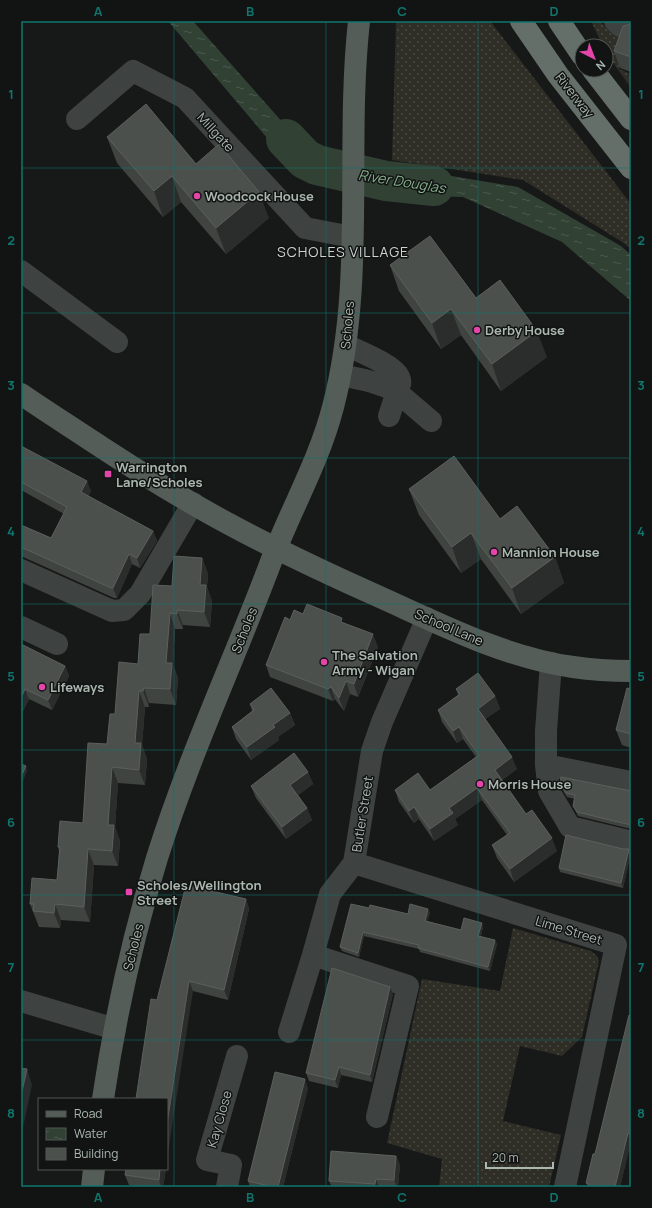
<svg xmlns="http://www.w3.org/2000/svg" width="652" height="1208" font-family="Manrope,sans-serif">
<defs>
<pattern id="grass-dots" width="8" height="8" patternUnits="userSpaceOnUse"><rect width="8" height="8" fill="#2e2d26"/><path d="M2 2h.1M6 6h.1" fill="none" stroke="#4a4943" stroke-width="1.8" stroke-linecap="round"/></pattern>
<pattern id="water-ripples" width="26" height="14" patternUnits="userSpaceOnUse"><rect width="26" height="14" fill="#314134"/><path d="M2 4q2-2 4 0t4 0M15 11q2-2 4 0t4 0" fill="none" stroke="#4c5a4f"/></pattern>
</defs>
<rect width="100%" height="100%" fill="#171919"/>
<path fill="url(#grass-dots)" d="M396,21H490L631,204V249L622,242L523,180L392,160Z
M591,21H600L611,33L629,39L619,69L631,74V88L607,54L606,46H603Z
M513,928L591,951L597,956L599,961L582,1037L562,1056L520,1046L503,1121L561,1135L549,1187H439L442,1159L387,1143L422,979L500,991Z"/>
<path fill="url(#water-ripples)" d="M168,21H193L299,141L331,153L330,183L309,180L285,159Z
M379,164L518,187L621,246L631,255V301L562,242L463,197L380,194Z"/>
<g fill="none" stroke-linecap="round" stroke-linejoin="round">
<path stroke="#314134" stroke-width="40" d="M286,139L305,159L317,165L386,181L434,186"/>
<path stroke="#3e4341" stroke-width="22" d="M615,21L619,25L631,31
M77,119L133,71L185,98L305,228L352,237
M21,271L117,342
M346,345C358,351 394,365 399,377C402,383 399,387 397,392L431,421
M341,375C361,379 379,382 397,392L389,416
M21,570L112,611L124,610L140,594L193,503
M21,627L57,644
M551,663L546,731V765L631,782
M546,765L549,791L570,827L628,841
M354,863L616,945L565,1187
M313,955L408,986L377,1117
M21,1001L115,1029
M289,1032L313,955L330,894L354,863L372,751L382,722L427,618
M227,1187L231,1165L207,1160L237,1056"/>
<path stroke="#555d59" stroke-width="22" d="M21,394C44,410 68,425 92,441C136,470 182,499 229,524C279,551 330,575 382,598C442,625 507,658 573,667C593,670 612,671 631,671
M103,1099C115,1018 133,936 157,858C189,756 235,658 272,559C292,507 319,461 333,407C366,282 345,149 359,21
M92,1187L94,1169"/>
<path stroke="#656f69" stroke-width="22" d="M521,21L558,75L631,168
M559,21L582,55
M593,70L631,119"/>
</g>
<path fill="#404441" d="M631,24V72L620,68L614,51Z
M107,137L196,164L269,218L226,254L181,202L163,217L117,163Z
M390,265L476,298L547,357L501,391L461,335L441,349L399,291Z
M21,446L91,491L88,496L153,531L157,541L140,568L132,564L117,598H114L21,556V525L51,538L64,514L21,490Z
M409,489L500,519L555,557L564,583L521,614L481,559L461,573L419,515Z
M202,558L208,574L207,587L212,601L210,627L183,625V629H175L173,665L178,678L176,705L149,703V707H145L142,745L147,759L145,785L118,783L115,827L120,841L118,866L94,865L90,922L61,920L60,928L39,927L30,904L57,880L59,851L58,847L83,823L107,744L115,714L138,664L150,634L172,586Z
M303,614L344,623L378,647L358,697L350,694L344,711L335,699L333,701L270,677L266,665Z
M21,644L65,666L69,676L52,710L29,699L21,715Z
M456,689L495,696L500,709L485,719L517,769L502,780L526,814L557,851L514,882L497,858L492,845L507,835L482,800L455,819L458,825L434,841L419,819L414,823L399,802L395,790H430L476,757L463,739L457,743L442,722L438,710L458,695Z
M631,689V748L622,745L616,730Z
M250,704L290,713L295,725L278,737L279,740L251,760L236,739L232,727L252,711Z
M308,772L313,784L298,795L307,808L312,820L286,839L256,798L251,786Z
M560,783L631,791V829L578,816L573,806L575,799L567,797L561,787Z
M631,853L623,888L560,872L559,868Z
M246,899L249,909L228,1000L193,991L157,1000Z
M369,908L408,914L430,913L427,921L461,930L483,927L481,936L497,944L490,971L420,952L419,949L364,936L359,957L342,951L340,947Z
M393,994L372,1082L341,1075L338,1088L309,1081L306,1073Z
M631,1015V1141L620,1187H588L586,1183L595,1154Z
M308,1088L283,1187H250L248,1181Z
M396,1156L400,1165L398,1187H332L329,1181Z
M166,1169L163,1187H141L129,1185L125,1175Z"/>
<path fill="#2b2d2c" d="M172,176L181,202L163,217L154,191Z
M259,192L269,218L226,254L216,228Z
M451,309L461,335L441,349L432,323Z
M537,331L547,357L501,391L492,364Z
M87,481L91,491L85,502L81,492Z
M153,531L157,541L140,568L137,558Z
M471,533L481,559L461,573L452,547Z
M129,554L132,564L117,598L113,588Z
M555,557L564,583L521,614L512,588Z
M202,558L208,574L207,587L212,601L210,627L204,612L200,585Z
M177,610L183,625V629L177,614Z
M170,613L175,629L173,665L178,678L176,705L170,689L166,663Z
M373,634L378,647L358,697L354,684Z
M65,666L69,676L52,710L48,700Z
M346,681L350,694L344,711L339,698Z
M331,687L335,699L333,701L328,689Z
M144,688L149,703V707L143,691Z
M25,689L29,699L21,715V698Z
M139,691L145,707L142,745L147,759L145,785L139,770L135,743Z
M495,696L500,709L482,721L478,709Z
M290,713L295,725L278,737L279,740L251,760L247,747L273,725Z
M459,727L463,739L457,743L453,731Z
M512,757L517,769L499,782L495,770Z
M26,766L27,771L21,786V777Z
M112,767L118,783L115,827L120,841L118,866L112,851L108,825Z
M308,772L313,784L295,797L290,785Z
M477,788L482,800L455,819L458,825L434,841L430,829L449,808Z
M22,792L23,796L21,802V794Z
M414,807L419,819L414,823L409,811Z
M307,808L312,820L286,839L282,827Z
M552,838L557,851L514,882L510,869Z
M88,849L94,865L90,922L84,907Z
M629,849L631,853L623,888L621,883Z
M246,899L249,909L228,1000L224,990Z
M55,904L61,920L60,928L54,913Z
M428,909L430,913L426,925L425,921Z
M482,923L483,927L480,940L478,936Z
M363,932L364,936L359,957L358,953Z
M495,940L497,944L490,971L488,967Z
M189,981L193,991L167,1159V1124Z
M390,987L393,994L372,1082L370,1075Z
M339,1067L341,1075L338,1088L335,1080Z
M27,1069L32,1085L22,1132L21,1128V1096Z
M305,1079L308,1088L283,1187H278Z
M628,1133L631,1141L620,1187H615Z
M396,1156L400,1165L398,1187H397L394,1180Z
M160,1169H166L163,1187H161L159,1180Z
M376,1179L379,1187H377L375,1184Z"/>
<path fill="#4c504d" stroke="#5a605d" d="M631,24V57L614,51L623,26Z
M146,104L196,164L219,144L259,192L216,228L172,176L154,191L107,137Z
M430,236L476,298L500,280L537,331L492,364L451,309L432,323L390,265Z
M21,446L87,481L81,492L153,531L137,558L129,554L113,588H111L21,547V525L51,538L67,507L21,482Z
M454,456L500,519L517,506L555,557L512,588L471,533L452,547L409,489Z
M174,556L202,558L200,585H206L204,612L177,610V614L170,613L166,663H172L170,689L144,688L143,691H139L135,743H141L139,770L112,767L108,825H114L112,851L88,849L84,907L55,904L54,913L33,911L34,904H30L32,878L57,880L60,847H58L60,821L83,823L88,743L107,744L110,714H115L119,662L138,664L140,634H150L153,585L172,586Z
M307,604L342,618L341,622L373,634L354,684L346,681L339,698L331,687L328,689L266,665L285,617L290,620L294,610L303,614Z
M21,644L65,666L48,700L25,689L21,698Z
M478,673L495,696L478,709L512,757L495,770L526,814L532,810L552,838L510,869L492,845L510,833L477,788L449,808L453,813L430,829L414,807L409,811L395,790L418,773L430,790L479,755L459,727L453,731L438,710L460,694L456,689Z
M271,688L290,713L273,725L275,727L247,747L232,727L254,710L250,704Z
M627,688L631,689V734L616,730Z
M294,753L308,772L290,785L307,808L282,827L251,786Z
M21,764L26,766L21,777Z
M561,777L631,791V825L577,812L573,806L575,795L566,793L560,783Z
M566,835L623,849H629L621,883L559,868Z
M186,885L246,899L224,990L189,981L167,1124V1099H136L151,999L157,1000Z
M351,904L369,908L370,905L408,914L410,904L428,909L425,921L461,930L464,918L482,923L478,936L495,940L488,967L418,948L419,945L363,932L358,953L340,947Z
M332,968L390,987L370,1075L339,1067L335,1080L306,1073Z
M629,1015H631V1134L628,1133L615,1187H589V1184L586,1183L593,1154H595Z
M21,1068L27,1069L21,1096Z
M275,1072L305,1079L278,1187H273L248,1181Z
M331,1151L396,1156L394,1180L376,1179L375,1184L329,1181Z
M126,1169H160L159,1180L125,1175Z"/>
<path fill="none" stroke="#0f766e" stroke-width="1" stroke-opacity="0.55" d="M174,21V1187M326,21V1187M478,21V1187M21,168H631M21,313H631M21,458H631M21,604H631M21,750H631M21,895H631M21,1040H631"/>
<g fill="#e445ab" stroke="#121414" stroke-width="1.5">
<circle cx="197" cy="196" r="4"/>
<circle cx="477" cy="330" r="4"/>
<rect x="104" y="470" width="8" height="8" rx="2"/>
<circle cx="494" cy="552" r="4"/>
<circle cx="324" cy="662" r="4"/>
<circle cx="42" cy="687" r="4"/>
<circle cx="480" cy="784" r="4"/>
<rect x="125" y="888" width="8" height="8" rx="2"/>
</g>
<g text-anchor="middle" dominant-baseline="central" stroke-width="3" stroke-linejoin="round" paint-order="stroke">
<g font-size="13" fill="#abb8b0" stroke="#121414">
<text transform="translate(575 95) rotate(52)">Riverway</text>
<text transform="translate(216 132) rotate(47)">Millgate</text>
<text transform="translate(347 325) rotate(-85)">Scholes</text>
<text transform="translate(449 627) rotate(23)">School Lane</text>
<text transform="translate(244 630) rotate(-68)">Scholes</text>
<text transform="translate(362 814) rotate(-81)">Butler Street</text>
<text transform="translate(569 930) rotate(17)">Lime Street</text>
<text transform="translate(133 947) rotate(-76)">Scholes</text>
<text transform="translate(219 1119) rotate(-74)">Kay Close</text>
</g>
<g font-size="13" font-weight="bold" fill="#abb8b0" stroke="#121414" text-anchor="start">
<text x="205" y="196">Woodcock House</text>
<text x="485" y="330">Derby House</text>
<text x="116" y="467">Warrington<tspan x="116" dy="15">Lane/Scholes</tspan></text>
<text x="502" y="552">Mannion House</text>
<text x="332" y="655">The Salvation<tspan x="332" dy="15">Army - Wigan</tspan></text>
<text x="50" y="687">Lifeways</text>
<text x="488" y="784">Morris House</text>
<text x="137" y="885">Scholes/Wellington<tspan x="137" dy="15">Street</tspan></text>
</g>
<g font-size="14" font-style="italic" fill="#85b08c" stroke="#121414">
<text transform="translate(402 181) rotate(9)">River Douglas</text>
</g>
<g font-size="14" letter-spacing="1" fill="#cbd4cf" stroke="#121414">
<text x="343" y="251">SCHOLES VILLAGE</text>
</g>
</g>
<rect width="652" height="1208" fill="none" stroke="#121414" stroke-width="44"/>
<rect x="38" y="1098" width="130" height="72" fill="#121414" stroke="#4f5652"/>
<rect x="46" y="1111" width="20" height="6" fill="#555d59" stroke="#4f5652"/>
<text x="74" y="1118" font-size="12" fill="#abb8b0">Road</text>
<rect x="46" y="1128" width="20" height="12" fill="url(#water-ripples)" stroke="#4f5652"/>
<text x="74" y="1138" font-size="12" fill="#abb8b0">Water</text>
<rect x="46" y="1148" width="20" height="12" fill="#4c504d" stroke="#4f5652"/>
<text x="74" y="1158" font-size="12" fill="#abb8b0">Building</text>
<g transform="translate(594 58) rotate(138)"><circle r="19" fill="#121414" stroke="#4f5652"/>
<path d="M0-3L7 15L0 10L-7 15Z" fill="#e445ab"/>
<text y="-6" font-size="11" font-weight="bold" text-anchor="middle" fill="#abb8b0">N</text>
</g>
<path d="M486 1162v6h67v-6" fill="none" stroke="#abb8b0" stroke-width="2"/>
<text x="492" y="1162" font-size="12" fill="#abb8b0" stroke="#121414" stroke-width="3" paint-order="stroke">20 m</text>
<rect x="22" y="22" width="608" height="1164" fill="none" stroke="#0f766e" stroke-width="1.5"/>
<g font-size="13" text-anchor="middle" font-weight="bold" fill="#0f766e">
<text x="98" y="16">A</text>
<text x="250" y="16">B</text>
<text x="402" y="16">C</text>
<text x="554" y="16">D</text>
<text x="11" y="99">1</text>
<text x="641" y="99">1</text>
<text x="11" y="245">2</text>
<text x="641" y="245">2</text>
<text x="11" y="390">3</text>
<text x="641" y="390">3</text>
<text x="11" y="536">4</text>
<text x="641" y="536">4</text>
<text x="11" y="681">5</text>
<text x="641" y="681">5</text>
<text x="11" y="827">6</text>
<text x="641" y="827">6</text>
<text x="11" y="972">7</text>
<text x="641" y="972">7</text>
<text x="11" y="1118">8</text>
<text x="641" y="1118">8</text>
<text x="98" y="1202">A</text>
<text x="250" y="1202">B</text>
<text x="402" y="1202">C</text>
<text x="554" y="1202">D</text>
</g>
</svg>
